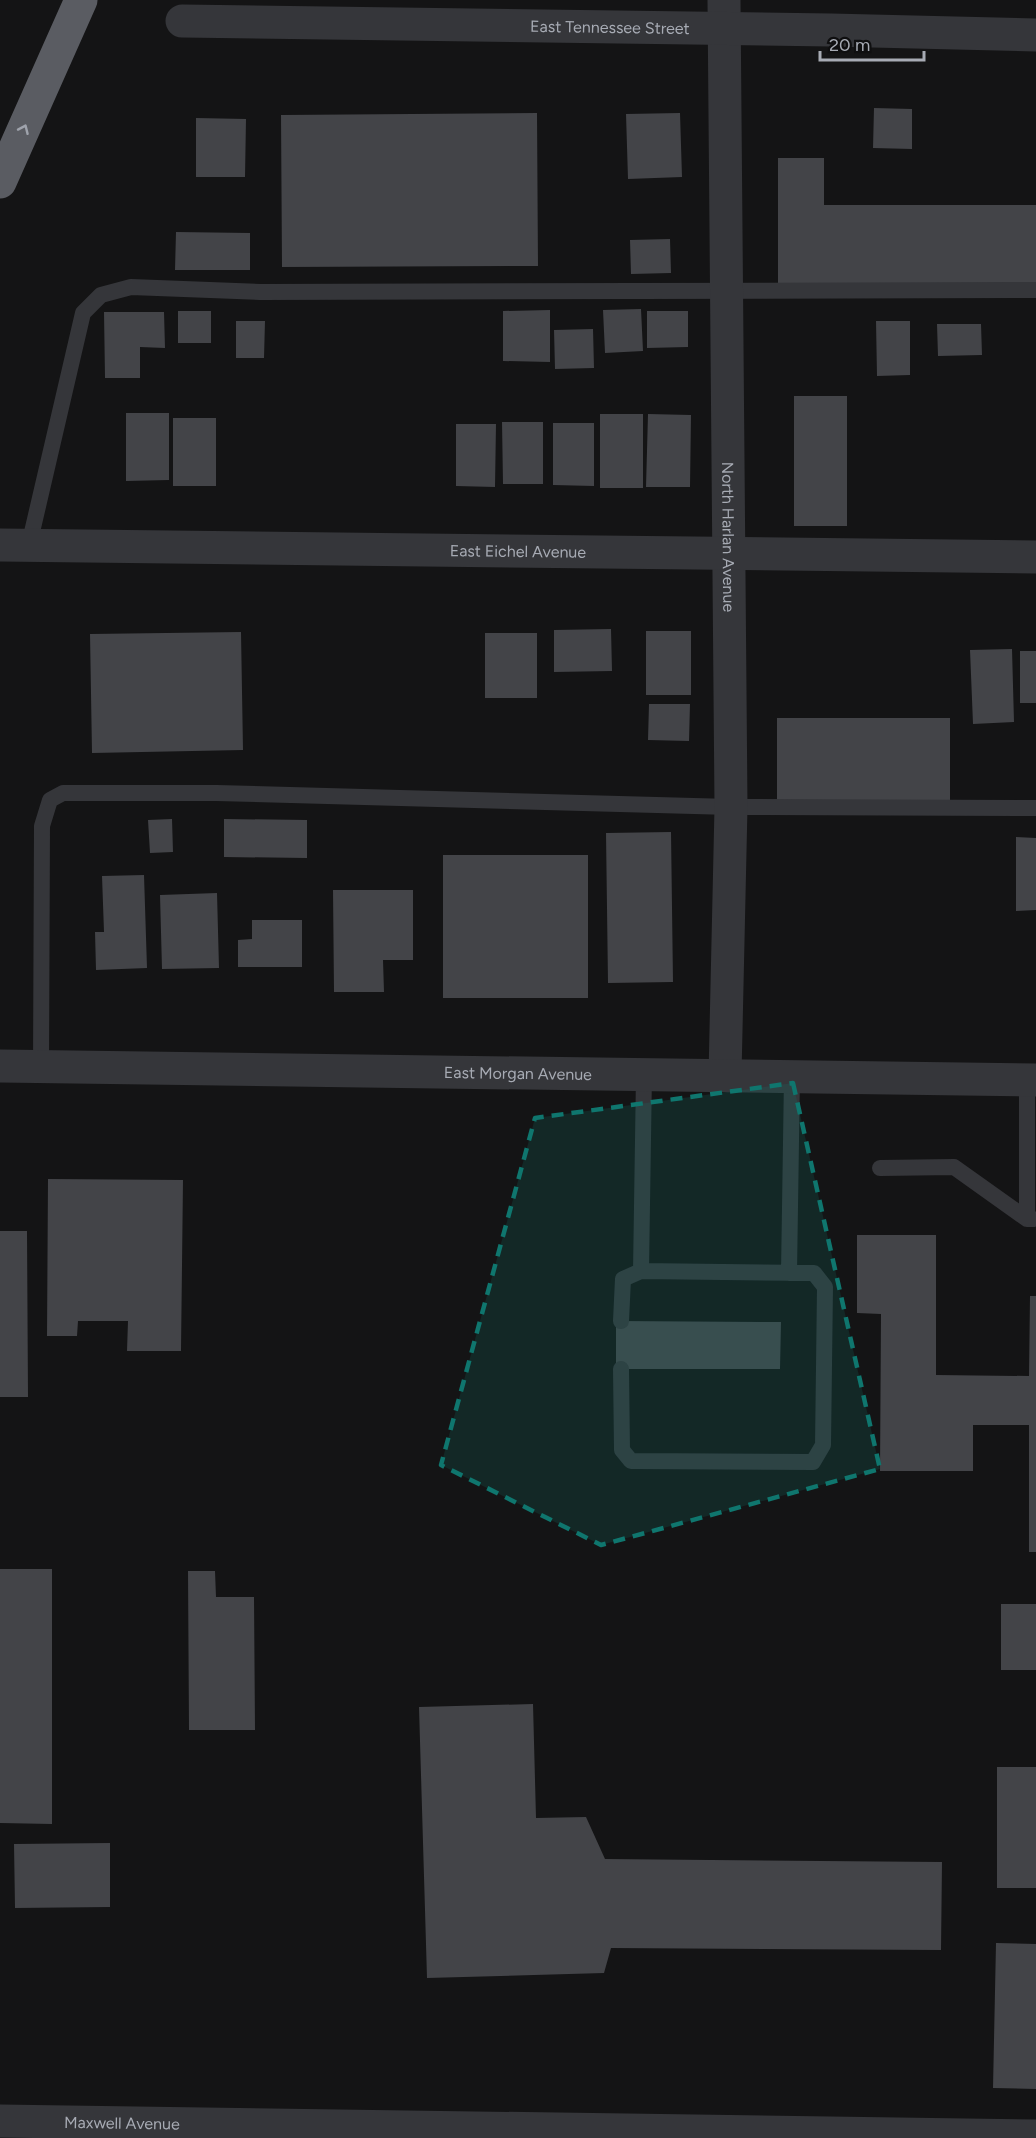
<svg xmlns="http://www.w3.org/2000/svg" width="1036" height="2138" font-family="Figtree,sans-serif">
<rect width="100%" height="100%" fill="#141415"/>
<path fill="#434448" d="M874,108L912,109V149L873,148Z
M537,113L538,266L282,267L281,115Z
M680,113L682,177L628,179L626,114Z
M196,118L246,119L245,177H196Z
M778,158H824V205H1036V289H778Z
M176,232L250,233V270H175Z
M670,239L671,273L631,274L630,240Z
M641,309L643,351L605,353L603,310Z
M550,310V362L503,361V311Z
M178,311H211V343H178Z
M647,311H688V347L647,348Z
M104,312H164L165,348L140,347V378H105Z
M236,321H265L264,358H236Z
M876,321H910V375L877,376Z
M937,324H981L982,355L938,356Z
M593,329L594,368L555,369L554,330Z
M794,396H847V526H794Z
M126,413H169V480L126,481Z
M600,414H643V488H600Z
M648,414L691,415L690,487H646Z
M173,418H216V486H173Z
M502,422H543V484H503Z
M553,423H594V486L553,485Z
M456,424H496L495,487L456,486Z
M611,629L612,671L554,672V630Z
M646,631H691V695H646Z
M241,632L243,750L92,753L90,634Z
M485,633H537V698H485Z
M1012,649L1014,722L973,724L970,650Z
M1020,651H1036V703H1020Z
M649,704H690L689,741L648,740Z
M777,718H950V806L777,807Z
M172,819L173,852L150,853L148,820Z
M224,819L307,820V858L224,857Z
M671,832L673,982L608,983L606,833Z
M1016,837L1036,838V910L1016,911Z
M443,855H588V998H443Z
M144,875L147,968L96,970L95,932H104L102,876Z
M333,890H413V960H383L384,992H334Z
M217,893L219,968L162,969L160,895Z
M252,920H302V967H238V940L252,939Z
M48,1179L183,1180L181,1351H127L128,1321H78L77,1336H47Z
M0,1231H27L28,1397H0Z
M857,1235H936V1375L1029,1376L1030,1296H1036V1552H1029V1425H973V1471H880L881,1314L857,1313Z
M616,1321L781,1322L780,1369H616Z
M0,1569H52V1824L0,1823Z
M188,1571H215L216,1597H254L255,1730H189Z
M1001,1604H1036V1670H1001Z
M533,1704L536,1818L586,1817L605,1859L942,1862L941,1950L611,1948L604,1973L427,1978L419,1707Z
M997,1767H1036V1888H997Z
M110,1843V1907L15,1908L14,1844Z
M996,1943L1036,1944V2089L993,2088Z"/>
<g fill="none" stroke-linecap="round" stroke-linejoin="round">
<path stroke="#35363a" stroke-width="16" d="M29,545L83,313L101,295L131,287L260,292L1036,290
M41,1067L42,826L50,800L63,793H216L731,807L1036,808
M1027,1080V1219H1033
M880,1168L954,1167L1027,1219
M789,1273L792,1076
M621,1321L623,1279L641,1271
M621,1369L622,1450L631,1461L813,1462L823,1445L825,1287L814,1273L641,1271L644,1074"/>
<g stroke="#35363a" stroke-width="33">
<path id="s1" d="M724,0L731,807L725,1075"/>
<path id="s2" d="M182,21L831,30L1036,35"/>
<path id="s3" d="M0,545L1036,557"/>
<path id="s4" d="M0,2121L1036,2136"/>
</g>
<path stroke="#35363a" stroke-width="33" id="s5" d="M0,1066L1036,1080"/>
<path stroke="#5a5c62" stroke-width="33" d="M0,182L81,0"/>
</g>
<defs><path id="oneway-chevron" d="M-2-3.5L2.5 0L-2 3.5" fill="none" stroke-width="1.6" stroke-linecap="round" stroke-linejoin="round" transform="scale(1.5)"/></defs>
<use stroke="#9fa3ac" href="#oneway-chevron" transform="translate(24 129) rotate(-66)"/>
<path fill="#0f766e" fill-opacity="0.2" stroke="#0f766e" stroke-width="4.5" stroke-dasharray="12 8" stroke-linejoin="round" d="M793,1083L880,1469L601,1545L441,1465L535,1118Z"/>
<g text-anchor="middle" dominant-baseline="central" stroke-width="4.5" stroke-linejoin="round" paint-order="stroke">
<g font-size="16" fill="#a7abb4" stroke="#0f0f10">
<text stroke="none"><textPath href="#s2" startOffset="428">East Tennessee Street</textPath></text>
<text stroke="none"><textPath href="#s1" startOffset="537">North Harlan Avenue</textPath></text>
<text stroke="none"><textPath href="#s3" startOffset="518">East Eichel Avenue</textPath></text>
<text stroke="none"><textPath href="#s5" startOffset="518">East Morgan Avenue</textPath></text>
<text stroke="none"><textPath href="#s4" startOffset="122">Maxwell Avenue</textPath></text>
</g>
</g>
<path d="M820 51v9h104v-9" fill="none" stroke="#a7abb4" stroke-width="3"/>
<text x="829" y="51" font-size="18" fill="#a7abb4" stroke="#0f0f10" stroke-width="4.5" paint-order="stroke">20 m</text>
</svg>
